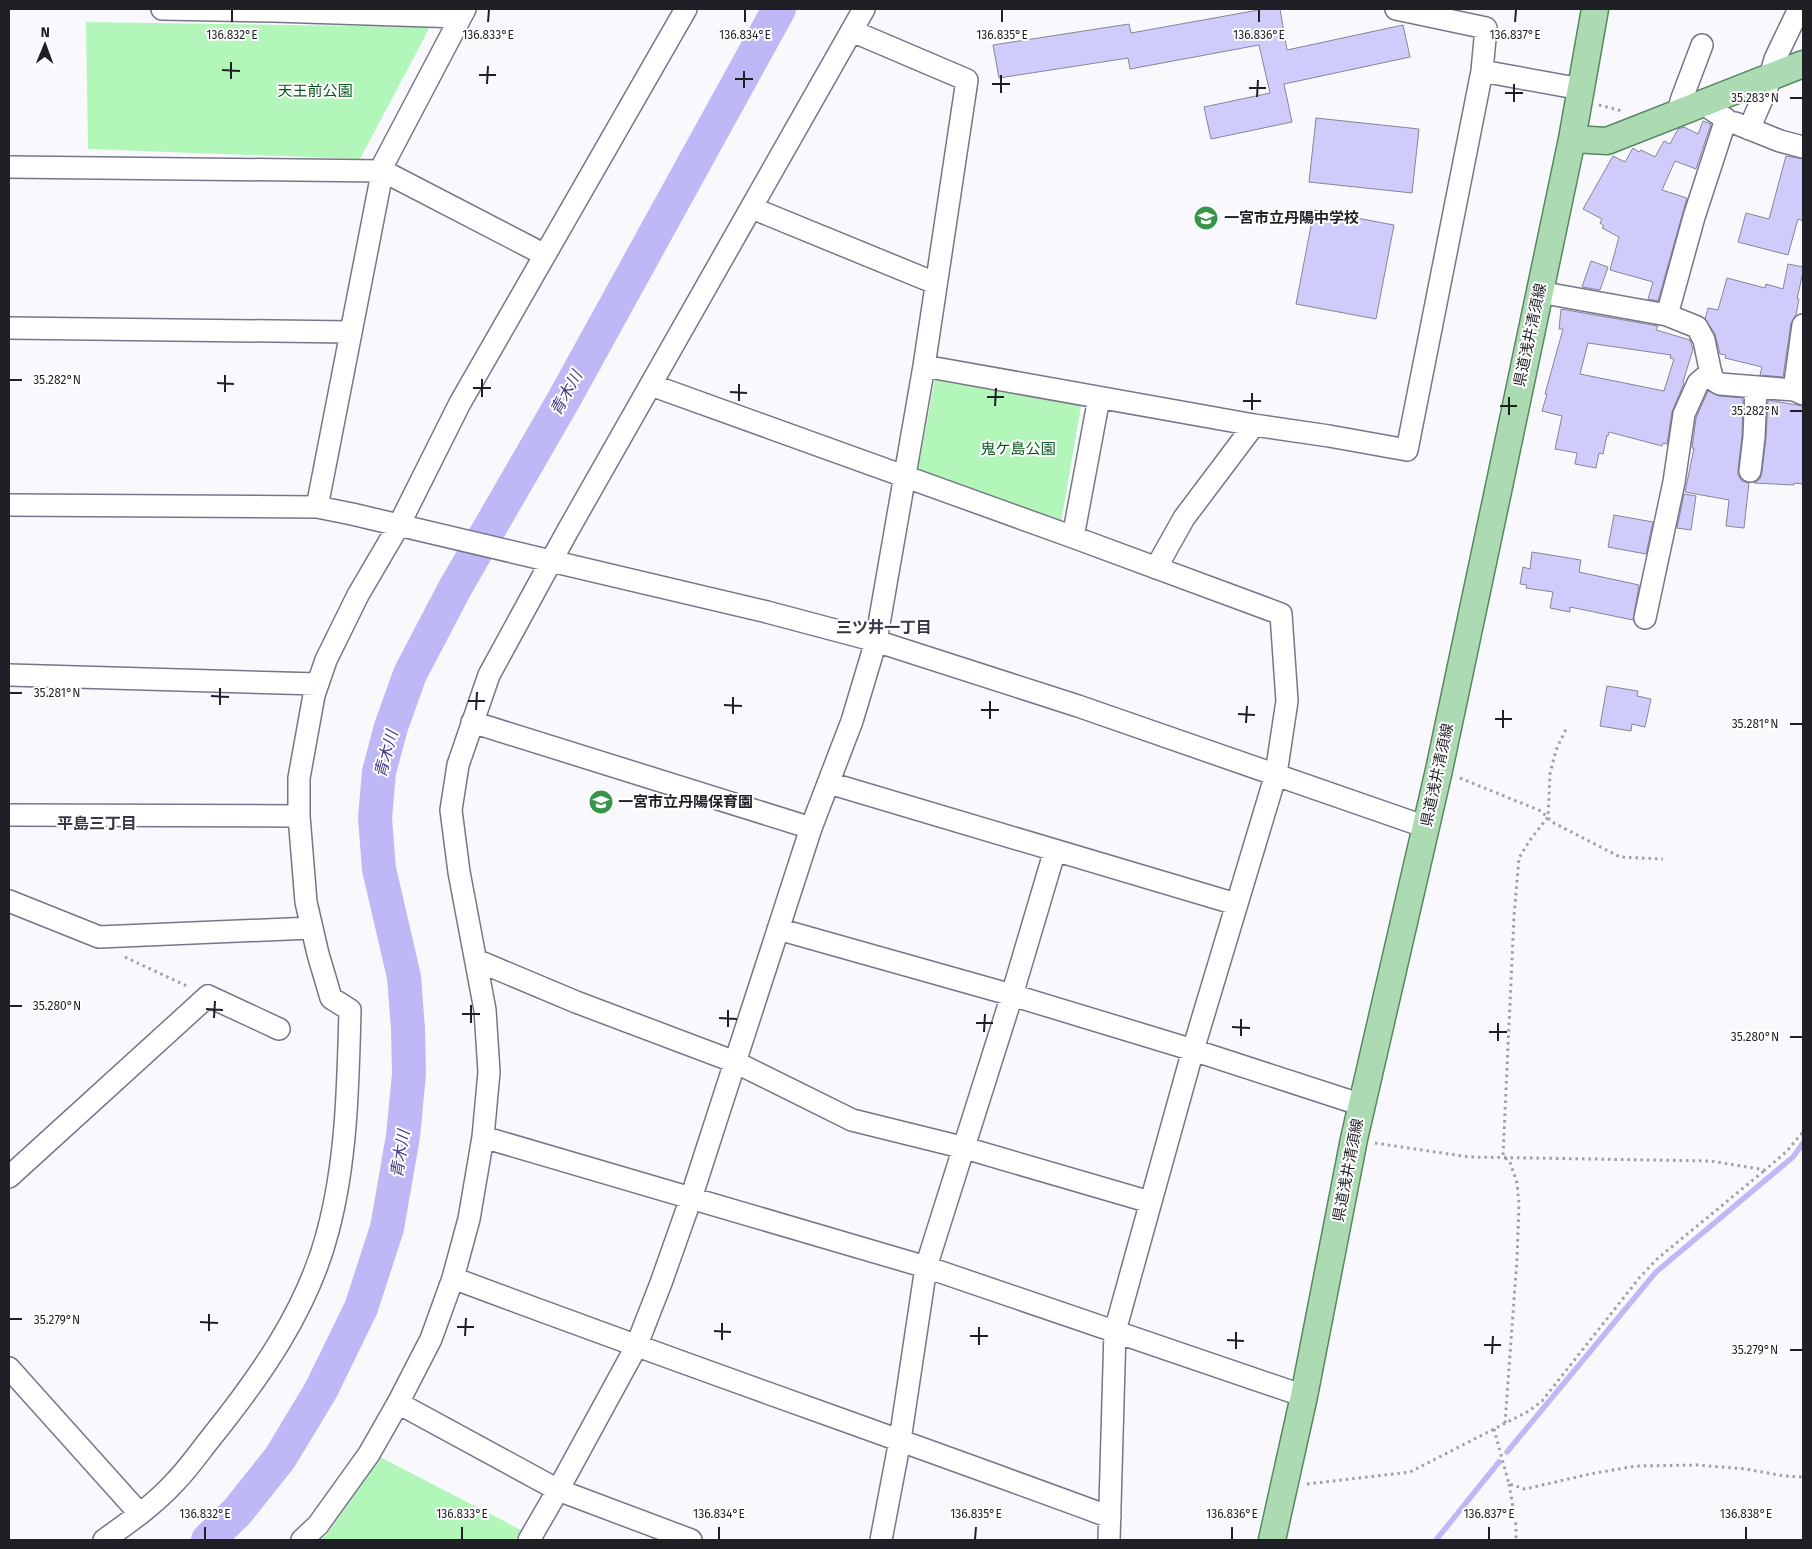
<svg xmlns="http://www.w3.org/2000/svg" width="1812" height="1549" font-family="'Fira Sans','Noto Sans JP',sans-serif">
<rect width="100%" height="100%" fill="#f9f9fd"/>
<path fill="#b2f6ba" d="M86,22L430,27L360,159L88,149Z
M935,379L1081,406L1061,523L918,469Z
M380,1457L521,1530L515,1540H320L327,1534Z"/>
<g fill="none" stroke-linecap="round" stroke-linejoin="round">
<path stroke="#beb8f6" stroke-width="5.5" d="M1507,1452L1656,1272L1793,1157L1803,1143
M1436,1540L1499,1462"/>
<path stroke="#beb8f6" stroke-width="34" d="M208,1540L237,1512L280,1458L321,1390L361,1308L387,1228L403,1136L409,1074L408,1029L404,977L379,869L375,818L379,772L391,727L410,674L455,588L563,401L779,9"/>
</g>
<path fill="#cfccfb" stroke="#868599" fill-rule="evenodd" d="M1264,9H1280L1287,50L1403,25L1410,57L1284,84L1292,122L1211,139L1204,107L1270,93L1259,45L1130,69L1128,58L999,78L993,45L1129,24L1131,33Z
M1316,118L1419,129L1412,193L1309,182Z
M1703,121L1711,124L1696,169L1675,161L1662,190L1687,198L1658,301L1648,299L1653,282L1610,270L1619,237L1602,228L1604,226L1600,223L1602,219L1583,209L1613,156L1625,162L1633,148L1639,152L1641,150L1655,157L1664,141L1670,144L1678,129L1684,127L1698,134Z
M1786,156L1803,159V221L1798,219L1788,255L1738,242L1746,213L1769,219Z
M1314,210L1394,225L1376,319L1296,304Z
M1591,261L1608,267L1600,290L1582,287Z
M1788,264L1803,267V272L1797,299H1799L1796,315L1791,323L1783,377L1760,375L1762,367L1725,358L1726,355L1720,354L1715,334L1705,319L1708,308L1718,310L1727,278L1765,288L1766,284L1783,289Z
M1561,309L1658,326L1656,330L1690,340L1693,349L1683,382L1684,383L1672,412L1667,444L1663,443L1662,446L1609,432L1608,436L1607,435L1603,454L1599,453L1596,468L1575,464L1577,453L1555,449L1562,416L1542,411L1547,394H1545L1563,329H1559ZM1588,343L1671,355L1670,358L1674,359L1664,391L1580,374Z
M1708,391L1719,396L1743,398L1742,436L1738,470V475L1742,481L1749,483L1744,528L1726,526L1729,500L1685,492L1694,448H1692L1696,418Z
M1768,400L1803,406V484L1794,483V485L1754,483L1760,479L1762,472L1766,438Z
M1684,494L1696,496L1691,530L1677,528Z
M1614,515L1653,522L1646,554L1608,547Z
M1532,552L1581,560L1579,572L1639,585L1633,620L1570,607V612L1550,608L1553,592L1526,588L1527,585L1520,584L1523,567L1530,569Z
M1607,686L1638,691L1637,696L1651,699L1645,727L1632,724L1631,731L1600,726Z"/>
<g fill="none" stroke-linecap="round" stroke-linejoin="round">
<defs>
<path id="minor" d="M162,9L274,11L460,17
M1482,71L1581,89
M1677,114L1682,98L1702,45
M1735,123L1780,141L1803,147
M1749,129L1767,88L1775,59L1799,9
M9,167L383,171L545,255
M752,208L935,283
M1539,292L1667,315L1697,327L1704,340L1712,379L1720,384L1794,390L1803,394
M1667,315L1694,217L1726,119L1703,104
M9,328L351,332
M924,366L1254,425L1184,518L1156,568
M651,385L1073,537L1281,614L1287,701L1276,774L1193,1050L1115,1331L1109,1540
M1794,390L1803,325
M1254,425L1329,436L1407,450L1482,71L1486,28L1396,9
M1750,471L1754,437L1756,387
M9,505L317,507L352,514L767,612L876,641L1078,706L1426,827
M317,507L384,163L465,9
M1073,537L1099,398
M1645,618L1674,482L1684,414L1698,383L1711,372
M9,675L318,684
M472,722L811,828
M829,783L1236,904
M9,815L299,816
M9,901L99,937L311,928
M778,929L1012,995L1193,1050L1362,1105
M476,960L576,1002L735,1062L852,1120L965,1148L1150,1202
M483,1137L926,1267L1304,1396
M9,1177L208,996L279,1029
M453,1278C671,1360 891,1436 1110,1517
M9,1368L140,1514
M398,1403L558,1490L691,1540
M104,1540C128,1523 154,1505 174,1483C187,1470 198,1454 210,1439C260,1377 308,1309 328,1231C347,1159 348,1084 350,1010L331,998L318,954L306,902L299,816V778L314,695L326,660L358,595L399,525L460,403L686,9
M302,1540L318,1525L369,1454L398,1403L431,1339L453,1278L469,1219L483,1137L489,1072L485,1010L459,872L451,810L458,765L489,675L567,532L864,9
M529,1540L558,1490L636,1347L661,1283L691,1198L811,828L852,721L876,641L924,366L967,80L852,31
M881,1540L900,1440L926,1267L1012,995L1055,850"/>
<path id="major" d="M1572,139L1607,141L1803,64
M1272,1540L1304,1396L1354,1139L1439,770L1501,477L1572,139L1595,9"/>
</defs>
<use href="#minor" stroke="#777589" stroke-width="24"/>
<use href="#major" stroke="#568860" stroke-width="29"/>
<path stroke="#9f9fa4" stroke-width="3" stroke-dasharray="2.5 4" stroke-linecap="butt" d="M1599,105L1622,111
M1460,778L1541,811L1552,822L1620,857L1663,859
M125,957L189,987
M1375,1143L1469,1157L1711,1161L1765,1170L1786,1152L1803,1132
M1505,1423L1517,1259L1519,1204L1517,1183L1510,1162L1503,1156L1514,916L1519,858L1530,840L1548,817L1550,774L1556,750L1567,727
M1494,1429L1509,1484L1525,1489L1590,1474L1636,1466L1697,1465L1746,1469L1784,1476L1803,1477
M1307,1484L1410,1472L1529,1411L1542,1401L1640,1277L1657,1259L1765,1170
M1509,1484L1516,1525V1540"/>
<use href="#minor" stroke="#fff" stroke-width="21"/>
<use href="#major" stroke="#acdab2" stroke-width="26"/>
</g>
<path fill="none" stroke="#1f1f26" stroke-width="2" d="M232,22V10M488,22L489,10M745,22V10M1002,22V10M1259,22V10M1515,22L1516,10M222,70L240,71M479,75H496M231,79V62M735,79H753M487,84L488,66M992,84H1010M744,88V71M1249,88H1266M1001,93V75M1505,93H1523M1257,97L1258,80M1790,98H1802M1514,102V84M10,380H22M217,383L234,384M473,388H491M225,392V375M730,392L747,393M482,397V379M987,397H1004M739,401V384M1243,401H1261M995,406L996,388M1500,406H1517M1252,410V393M1790,411H1802M1509,415V397M10,693H22M211,696L229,697M468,701H485M220,705V688M724,705L742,706M476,710L477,692M981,710H999M733,714V697M1238,714L1255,715M990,719V701M1495,719H1512M1246,723L1247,706M1790,724H1802M1503,728V710M10,1006H22M206,1009L223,1010M462,1014H480M214,1018L215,1001M719,1018L737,1019M471,1023V1005M976,1023H993M728,1027V1010M1232,1027L1250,1028M984,1032L985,1014M1489,1032H1507M1241,1036V1019M1790,1037H1802M1498,1041V1023M10,1319H22M200,1322L218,1323M457,1327H474M209,1331V1314M714,1331L731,1332M465,1336L466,1318M970,1336H988M722,1340V1323M1227,1340L1244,1341M979,1345V1327M1484,1345H1501M1236,1349V1332M1790,1350H1802M1492,1354L1493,1336M205,1539V1527M462,1539V1527M719,1539V1527M975,1539L976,1527M1232,1539V1527M1489,1539V1527M1746,1539V1527"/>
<defs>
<symbol id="school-disc" viewBox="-11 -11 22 22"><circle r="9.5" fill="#359549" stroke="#fff"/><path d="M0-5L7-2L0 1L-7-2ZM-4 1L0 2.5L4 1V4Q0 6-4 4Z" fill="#fff"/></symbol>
</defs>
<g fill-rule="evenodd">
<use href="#school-disc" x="1192" y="204" width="28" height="28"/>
<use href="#school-disc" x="587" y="788" width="28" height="28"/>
</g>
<g text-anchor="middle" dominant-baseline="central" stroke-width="4" stroke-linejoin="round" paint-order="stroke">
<g font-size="15" fill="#08561f" stroke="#fff">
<text x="315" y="91">天王前公園</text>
<text x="1018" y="449">鬼ケ島公園</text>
</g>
<g font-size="15" font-weight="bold" fill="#1f1f26" stroke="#fff" text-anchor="start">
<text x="1224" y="218">一宮市立丹陽中学校</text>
<text x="618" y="802">一宮市立丹陽保育園</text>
</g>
<g font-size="15" fill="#1f1f26" stroke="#fff">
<text transform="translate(1530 335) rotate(-78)">県道浅井清須線</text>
<text transform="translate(1437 775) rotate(-78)">県道浅井清須線</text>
<text transform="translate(1348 1170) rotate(-79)">県道浅井清須線</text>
</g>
<g font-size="16" font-style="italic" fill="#47348b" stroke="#fff">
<text transform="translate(566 393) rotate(-61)">青木川</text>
<text transform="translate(386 754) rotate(-75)">青木川</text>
<text transform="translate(400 1154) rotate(-81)">青木川</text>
</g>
<g font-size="16" font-weight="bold" fill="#383748" stroke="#fff">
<text x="884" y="627">三ツ井一丁目</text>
<text x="97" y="823">平島三丁目</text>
</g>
</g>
<g font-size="12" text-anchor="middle" fill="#1f1f26" stroke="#fff" stroke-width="4" stroke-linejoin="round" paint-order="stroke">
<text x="232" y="39">136.832°E</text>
<text x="488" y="39">136.833°E</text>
<text x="745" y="39">136.834°E</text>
<text x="1002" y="39">136.835°E</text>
<text x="1259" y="39">136.836°E</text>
<text x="1515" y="39">136.837°E</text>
<text x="1755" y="102">35.283°N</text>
<text x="57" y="384">35.282°N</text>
<text x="1755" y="415">35.282°N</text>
<text x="57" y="697">35.281°N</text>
<text x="1755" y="728">35.281°N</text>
<text x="57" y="1010">35.280°N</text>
<text x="1755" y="1041">35.280°N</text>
<text x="57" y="1324">35.279°N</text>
<text x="1755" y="1354">35.279°N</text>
<text x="205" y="1518">136.832°E</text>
<text x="462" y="1518">136.833°E</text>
<text x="719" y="1518">136.834°E</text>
<text x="976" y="1518">136.835°E</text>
<text x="1232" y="1518">136.836°E</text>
<text x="1489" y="1518">136.837°E</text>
<text x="1746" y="1518">136.838°E</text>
</g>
<rect width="1812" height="1549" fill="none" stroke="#1f1f26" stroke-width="20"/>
<g transform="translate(45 45) rotate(1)" stroke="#ffffff" stroke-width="4" paint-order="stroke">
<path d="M0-4L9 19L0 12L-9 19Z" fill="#1f1f26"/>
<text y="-8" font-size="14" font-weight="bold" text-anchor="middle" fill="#1f1f26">N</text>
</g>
</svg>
